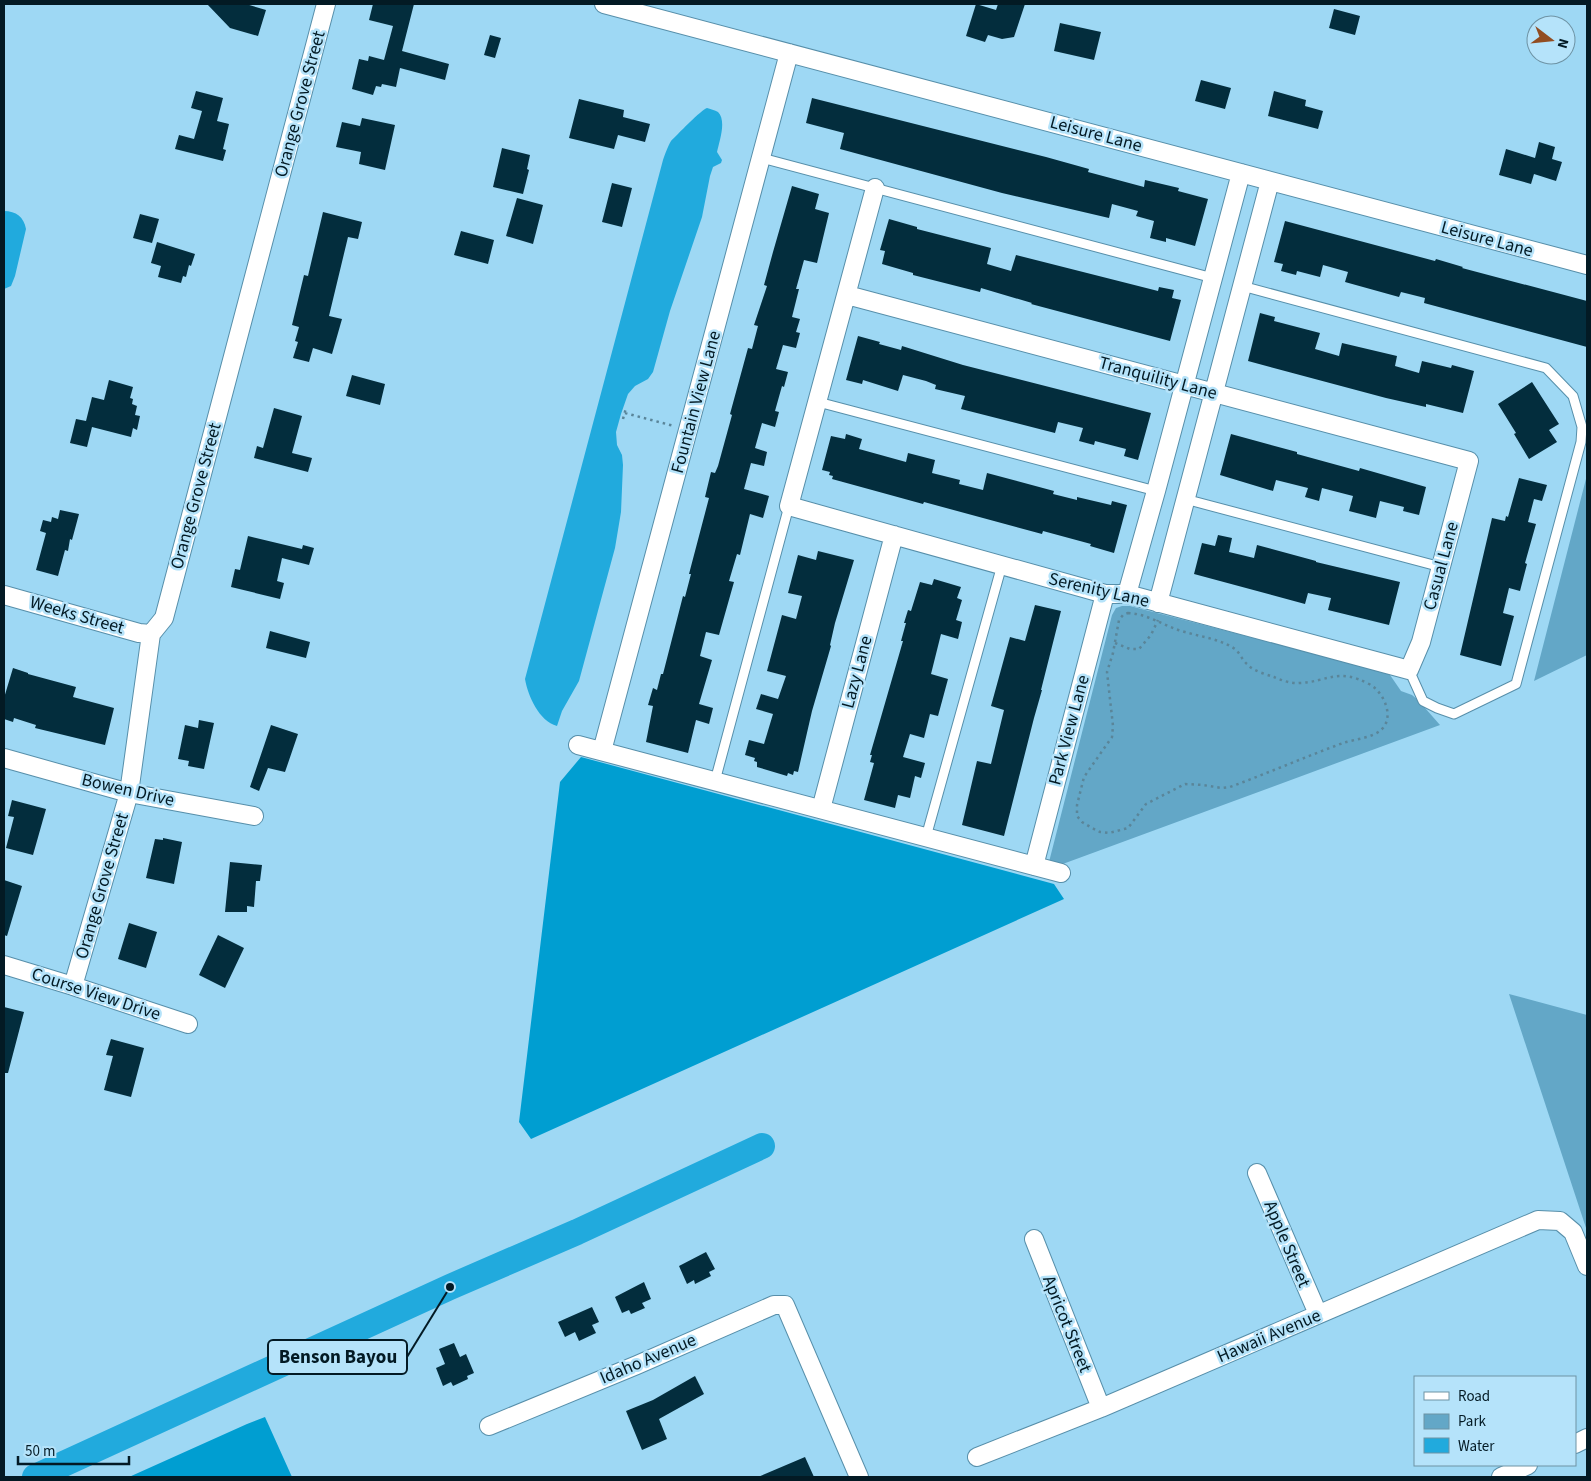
<svg xmlns="http://www.w3.org/2000/svg" width="1591" height="1481" font-family="'Source Sans 3',sans-serif">
<rect width="100%" height="100%" fill="#9ed8f4"/>
<path fill="#63a7c7" d="M1587,475V655L1534,681Z
M1122,606H1130L1381,671L1390,675L1401,691L1412,695L1418,700L1440,725L1060,865L1049,862L1112,615L1116,608Z
M1509,994L1587,1015V1231Z"/>
<path fill="#009ed1" d="M581,757L1054,884L1064,899L531,1139L519,1122L560,782Z
M265,1417L292,1477H129L247,1424Z"/>
<path fill="#21aadd" d="M707,108C710,109 715,110 718,112C727,121 719,142 717,152L722,160L721,163L713,167L710,176L702,217L670,311L653,372L648,379L635,386L628,394L621,414L616,432L617,445L622,455L623,465L621,512L615,548L579,681L562,711L557,726C539,721 528,696 525,679L663,160C665,154 668,146 671,141C676,136 702,109 707,108Z
M4,211C16,211 24,217 26,229L15,276L11,286L4,289Z"/>
<g fill="none" stroke-linecap="round" stroke-linejoin="round">
<path stroke="#21aadd" stroke-width="26" d="M35,1477L450,1287L577,1232L762,1146"/>
</g>
<path fill="#032d3d" d="M207,4H246L266,10L258,36L230,28Z
M373,4H414L402,51L449,64L445,80L400,68L396,87L382,84L381,87L376,86L373,95L352,89L359,59L368,61L369,56L384,60L393,26L369,20Z
M976,4L996,10L998,4H1025L1014,37L1002,39L988,35L985,42L966,36Z
M1334,9L1360,16L1355,35L1329,28Z
M1060,23L1101,32L1094,60L1054,51Z
M490,35L501,38L495,58L484,55Z
M1201,80L1231,88L1225,109L1195,101Z
M196,91L223,98L217,121L229,124L223,149L226,150L223,161L175,149L179,135L194,139L202,111L191,108Z
M1274,91L1306,100L1305,106L1323,111L1318,129L1268,116Z
M812,98L1046,157L1089,169L1088,172L1144,187L1145,180L1179,188L1178,191L1208,199L1195,246L1166,238V242L1150,238L1154,221L1136,216L1138,211L1112,204L1109,218L1002,193L840,149L844,133L806,123Z
M579,99L624,110L623,117L650,124L645,142L618,135L614,149L569,138Z
M362,118L395,125L385,170L359,164L361,152L336,147L342,122L360,126Z
M1539,142L1555,147L1552,159L1562,162L1556,181L1534,174L1531,184L1499,175L1506,149L1535,158Z
M502,148L530,155L527,169L529,170L523,194L493,187Z
M612,183L632,188L622,227L602,222Z
M792,186L819,194L815,209L829,213L817,263L804,260L796,289H799L792,317L800,319L796,332L800,333L796,348L783,345L776,369L788,372L784,387L782,386L775,411L779,412L775,427L762,423L755,448L767,452L764,466L751,463L744,489L769,496L763,518L750,514L740,555L737,554L729,581L734,582L719,635L706,632L700,656L712,660L699,704L713,708L709,724L696,720L688,753L646,742L653,706L648,705L653,688L657,690L661,674H663L683,596L685,597L691,574H689L709,498L705,497L711,472L715,473L718,466L732,415L730,414L748,348L752,349L758,326L754,325L767,286L764,285L773,252Z
M517,198L543,205L533,244L506,236Z
M323,212L362,222L358,239L348,237L329,316L342,319L332,354L313,348L309,362L293,358L298,342L295,341L299,327L292,325L304,275L308,276Z
M140,214L159,219L152,243L133,238Z
M889,219L917,227V229L991,248L987,264L1011,271L1016,255L1158,291L1159,287L1174,290L1172,298L1181,300L1170,341L1031,304L1032,303L981,288L980,292L913,275V273L882,264L885,251L880,250Z
M1285,221L1435,261L1436,259L1463,267L1462,268L1587,301V347L1424,303L1425,298L1401,292L1399,297L1345,282L1348,272L1323,265L1320,277L1297,271L1296,275L1281,271L1283,264L1274,262Z
M461,231L494,240L488,264L454,255Z
M157,242L195,254L191,266L189,265L186,277L183,276L181,283L158,277L161,266L151,263Z
M1260,313L1275,317L1274,321L1320,333L1315,349L1339,356L1342,343L1397,356L1395,366L1419,373L1422,361L1451,368L1452,365L1474,371L1463,413L1426,404V407L1386,398L1248,361Z
M858,336L880,342L879,344L901,350L902,346L963,365L1151,413L1138,460L1124,456L1126,449L1095,441L1094,445L1079,441L1083,428L1058,422L1055,433L961,409L965,396L935,389L936,385L926,381L903,375L898,391L863,380L862,384L846,380Z
M352,375L385,384L380,405L346,396Z
M109,380L133,387L130,398L133,399L132,404L137,406L135,415L140,416L137,430L133,428L131,437L92,427L87,447L70,443L76,419L86,421L92,397L104,400Z
M1532,382L1559,424L1549,430L1557,442L1529,459L1514,434L1516,433L1498,404Z
M274,408L302,416L292,453L312,458L308,472L254,458L257,446L263,448Z
M846,434L862,439L859,449L906,462L908,453L935,460L932,473L960,480L959,484L983,490L987,473L1054,491L1053,494L1077,500V497L1111,505L1112,501L1127,505L1114,553L1090,546L1091,544L1043,531L1042,534L924,502L923,504L832,479L833,476L829,475L830,472L822,470L831,436L845,439Z
M1231,434L1297,452V454L1359,471L1360,468L1426,487L1419,515L1403,511L1404,507L1380,501L1376,518L1349,511L1353,496L1322,488L1319,501L1305,497L1308,488L1276,480L1273,491L1220,475Z
M1519,478L1547,485L1542,501L1534,499L1528,522L1536,524L1525,563L1527,564L1520,591L1509,588L1503,613L1514,616L1501,666L1460,655L1492,518L1505,521L1506,516L1508,517Z
M60,510L79,514L72,540L70,539L68,551L65,550L58,576L36,570L46,533L40,531L43,520L51,522L52,517L58,519Z
M1218,535L1232,538L1229,552L1254,558L1257,545L1316,561V562L1400,582L1389,625L1328,610L1331,598L1308,593L1305,604L1194,574L1202,543L1215,546Z
M248,536L302,549L303,545L314,548L309,565L282,558L277,581L284,583L280,599L231,587L235,569L240,570Z
M818,551L854,560L835,623L830,645L831,646L812,711L798,772L794,771L793,775L788,773L787,776L757,767V762L754,761L755,758L745,755L749,740L764,744L773,714L756,709L761,694L778,699L786,676L767,671L782,615L796,619L802,596L788,593L798,555L816,560Z
M934,579L961,587L957,598L962,600L956,620L962,622L958,639L941,634L931,674L948,679L938,716L930,714L924,738L910,734L903,757L925,763L921,778L915,776L910,798L898,795L895,808L864,800L874,763L870,762L872,755H870L903,641H901L906,623H904L908,610L911,611L920,582L932,585Z
M1035,605L1061,611L1041,690H1042L1034,718L1004,836L962,825L977,761L991,764L1004,710L991,706L1010,637L1025,641Z
M270,631L310,642L306,658L266,648Z
M13,668L28,673V674L76,687L73,697L114,708L105,745L35,728L36,725L14,718L13,722L4,719V698Z
M199,720L214,723L204,769L188,766L189,761L178,759L185,725L198,728Z
M271,725L298,734L285,772L268,768L259,791L250,787Z
M12,800L46,809L33,855L6,848L14,817L8,816Z
M163,838L182,842L174,884L146,878L155,839L163,840Z
M230,862L262,865L260,881H256L254,907L247,906V912H225Z
M4,880L22,886L7,936L4,935Z
M129,923L157,932L146,968L118,959Z
M218,935L244,948L225,988L199,975Z
M4,1007L24,1012L8,1073H4Z
M111,1039L144,1048L131,1097L104,1090L113,1056L106,1055Z
M706,1252L715,1269L709,1272L711,1276L695,1284L694,1280L687,1284L679,1266Z
M644,1282L651,1299L642,1303L645,1308L631,1314L629,1310L622,1313L615,1297Z
M592,1307L599,1322L592,1325L596,1333L579,1341L575,1332L565,1337L558,1322Z
M454,1343L460,1357L466,1354L474,1373L467,1376L468,1379L453,1386L451,1382L443,1386L436,1368L445,1364L439,1349Z
M695,1376L704,1394L659,1419L667,1439L642,1450L626,1411L653,1400Z
M805,1457L814,1477H758Z"/>
<g fill="none" stroke-linecap="round" stroke-linejoin="round">
<defs>
<path id="lane" d="M762,158L1213,278
M1242,286L1546,368L1573,396L1582,427L1581,442L1516,684L1454,714L1437,708L1423,701L1409,670
M818,402L1156,491
M1185,499L1441,567
M715,781L789,506
M926,837L1002,565"/>
<path id="street" d="M604,4L1587,265
M847,295L1469,461L1421,642L1409,670L1127,594H1105L789,506L875,188
M1127,594L1156,491L1241,173
M4,595L139,633L151,634
M1158,603L1270,181
M578,745L1061,873
M602,751L789,53
M4,758L129,793L254,816
M821,809L894,535
M1034,866L1105,594
M4,965L73,986L188,1024
M73,986L129,793L151,634L164,618L326,4
M1257,1173L1318,1314
M1034,1239L1101,1408
M489,1426L637,1365L774,1305H785L859,1477
M1575,1444L1587,1438
M977,1457L1101,1408L1538,1220L1560,1221L1573,1232L1587,1266
M1501,1477L1528,1465"/>
</defs>
<use href="#lane" stroke="#578faa" stroke-width="11"/>
<use href="#street" stroke="#578faa" stroke-width="20"/>
<path stroke="#5a8599" stroke-width="2.5" stroke-dasharray="2.5 4" stroke-linecap="butt" d="M625,413L674,426
M623,419L626,408
M1128,613C1149,614 1165,627 1185,632C1202,637 1220,639 1235,649C1240,653 1242,660 1247,664C1253,671 1265,674 1274,677C1281,680 1291,684 1299,683C1328,682 1337,667 1369,684C1383,691 1395,716 1382,729C1373,738 1355,739 1343,743C1305,757 1268,773 1230,787L1222,788L1203,785L1185,784L1146,804L1128,828L1109,833L1100,832L1092,828L1082,822L1077,816V805L1084,777L1112,737L1113,726L1107,672L1113,653L1119,620L1123,615Z
M1115,643L1130,649H1139L1151,635L1158,620"/>
<use href="#lane" stroke="#fff" stroke-width="9"/>
<use href="#street" stroke="#fff" stroke-width="18"/>
</g>
<g text-anchor="middle" dominant-baseline="central" stroke-width="5" stroke-linejoin="round" paint-order="stroke">
<g font-size="18" fill="#031a24" stroke="#b5e3fa">
<text transform="translate(300 104) rotate(-75)">Orange Grove Street</text>
<text transform="translate(1096 134) rotate(15)">Leisure Lane</text>
<text transform="translate(1487 239) rotate(15)">Leisure Lane</text>
<text transform="translate(1158 378) rotate(15)">Tranquility Lane</text>
<text transform="translate(696 402) rotate(-75)">Fountain View Lane</text>
<text transform="translate(196 496) rotate(-75)">Orange Grove Street</text>
<text transform="translate(1441 566) rotate(-75)">Casual Lane</text>
<text transform="translate(1099 590) rotate(13)">Serenity Lane</text>
<text transform="translate(77 615) rotate(16)">Weeks Street</text>
<text transform="translate(857 672) rotate(-75)">Lazy Lane</text>
<text transform="translate(1069 730) rotate(-75)">Park View Lane</text>
<text transform="translate(128 790) rotate(13)">Bowen Drive</text>
<text transform="translate(102 886) rotate(-74)">Orange Grove Street</text>
<text transform="translate(96 994) rotate(18)">Course View Drive</text>
<text transform="translate(1287 1244) rotate(67)">Apple Street</text>
<text transform="translate(1067 1324) rotate(68)">Apricot Street</text>
<text transform="translate(1269 1336) rotate(-23)">Hawaii Avenue</text>
<text transform="translate(648 1359) rotate(-23)">Idaho Avenue</text>
</g>
</g>
<path fill="none" stroke="#031a24" stroke-width="2" d="M450 1287L407 1357"/>
<circle fill="#031a24" stroke="#b5e3fa" stroke-width="2" cx="450" cy="1287" r="5"/>
<rect fill="#b5e3fa" stroke="#031a24" stroke-width="2" x="268" y="1340" width="139" height="34" rx="5"/>
<g font-size="19" text-anchor="middle" font-weight="bold" fill="#031a24">
<text x="338" y="1363">Benson Bayou</text>
</g>
<rect width="1591" height="1481" fill="none" stroke="#031a24" stroke-width="10"/>
<rect x="1414" y="1376" width="162" height="90" fill="#b5e3fa" stroke="#6e93a4"/>
<rect x="1424" y="1392" width="25" height="8" fill="#ffffff" stroke="#6e93a4"/>
<text x="1458" y="1401" font-size="15" fill="#031a24">Road</text>
<rect x="1424" y="1414" width="25" height="15" fill="#63a7c7" stroke="#6e93a4"/>
<text x="1458" y="1426" font-size="15" fill="#031a24">Park</text>
<rect x="1424" y="1438" width="25" height="15" fill="#21aadd" stroke="#6e93a4"/>
<text x="1458" y="1451" font-size="15" fill="#031a24">Water</text>
<g transform="translate(1551 40) rotate(106)"><circle r="24" fill="#b5e3fa" stroke="#6e93a4"/>
<path d="M0-4L9 19L0 12L-9 19Z" fill="#924d22"/>
<text y="-8" font-size="14" font-weight="bold" text-anchor="middle" fill="#031a24">N</text>
</g>
<path d="M18 1456v8h111v-8" fill="none" stroke="#031a24" stroke-width="2.5"/>
<text x="25" y="1456" font-size="15" fill="#031a24" stroke="#b5e3fa" stroke-width="4" paint-order="stroke">50 m</text>
</svg>
